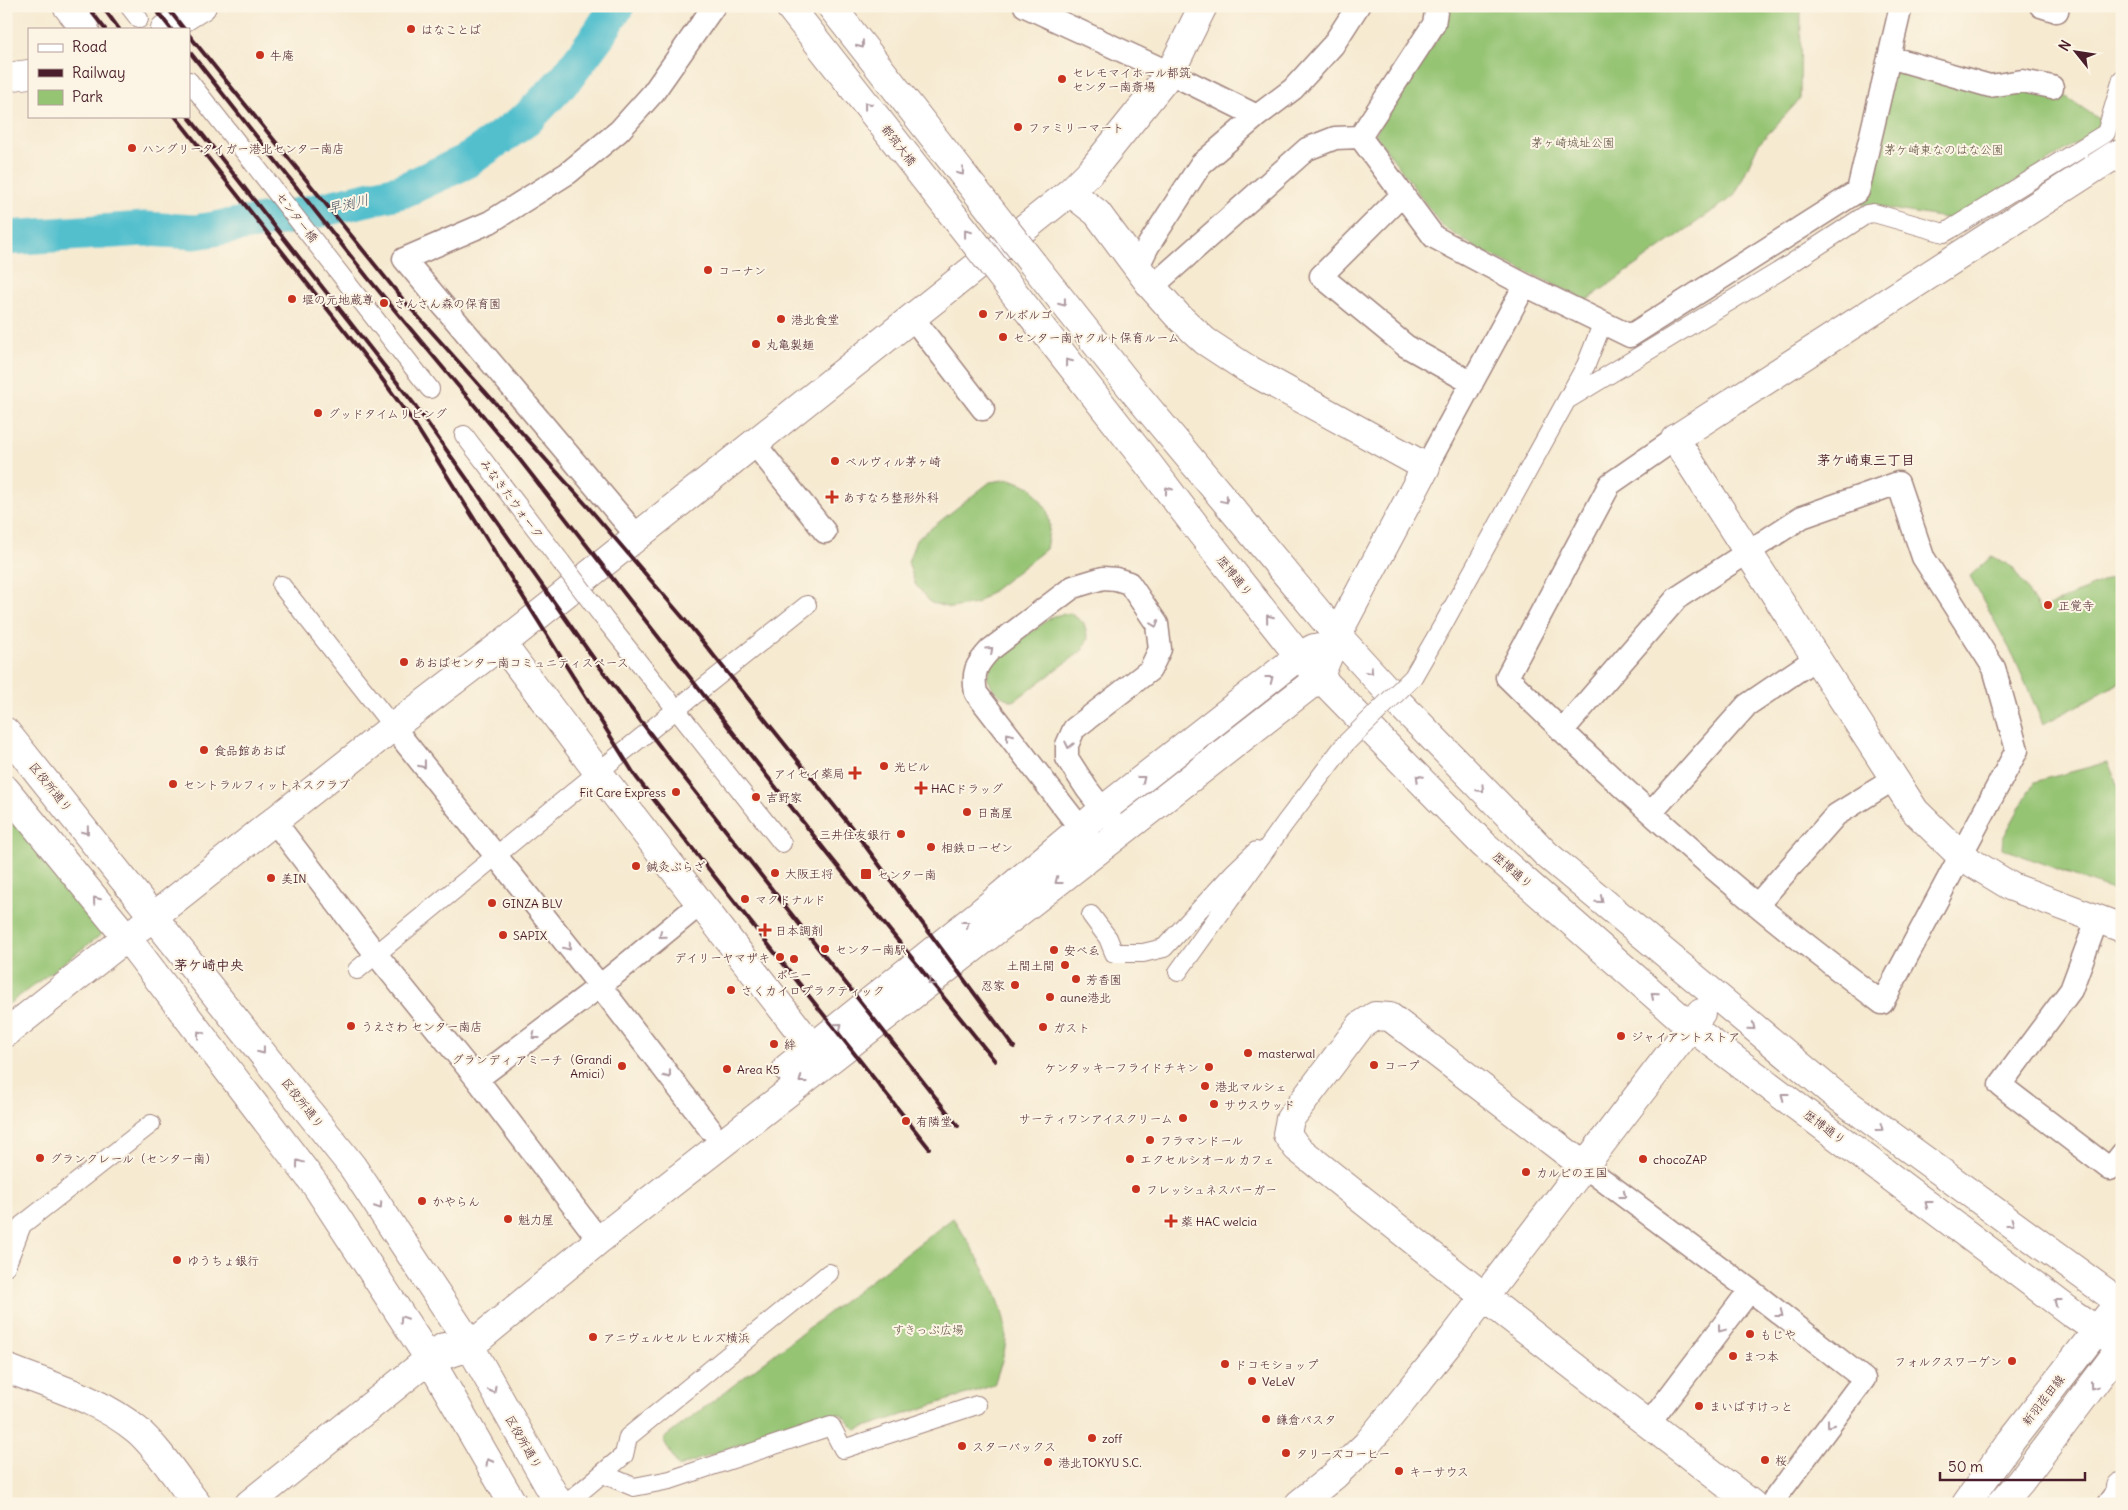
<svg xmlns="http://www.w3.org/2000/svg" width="2128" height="1510" font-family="Delius,'Klee One',sans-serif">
<rect width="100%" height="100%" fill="#fcf5e5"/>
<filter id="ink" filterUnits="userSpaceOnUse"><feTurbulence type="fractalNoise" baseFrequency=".02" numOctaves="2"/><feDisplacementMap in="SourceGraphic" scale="10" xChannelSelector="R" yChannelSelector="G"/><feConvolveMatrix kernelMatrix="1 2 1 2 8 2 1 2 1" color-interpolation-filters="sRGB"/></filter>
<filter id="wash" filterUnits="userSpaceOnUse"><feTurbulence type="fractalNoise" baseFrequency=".0096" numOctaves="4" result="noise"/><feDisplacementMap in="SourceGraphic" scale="20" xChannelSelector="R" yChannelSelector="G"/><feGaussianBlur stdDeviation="1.12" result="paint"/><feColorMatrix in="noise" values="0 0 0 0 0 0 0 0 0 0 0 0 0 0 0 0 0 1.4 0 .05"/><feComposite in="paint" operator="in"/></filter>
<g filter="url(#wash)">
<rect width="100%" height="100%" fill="#f6ead1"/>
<path fill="#95c473" stroke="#70724f" d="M1449,6H1801L1800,99L1758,145L1735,195L1587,300L1478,249L1442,226L1375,134L1444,29Z
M1895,66L2065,96L2102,121L2095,131L1957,220L1861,204Z
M1010,479L1031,487L1047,510L1050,525L1046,549L976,604L951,608L931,603L915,584L908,562L916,540L990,482Z
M1992,556L2012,567L2040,610L2122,573V681L2089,700L2043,724L2014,657L1970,576Z
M1070,613L1084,623L1088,639L1082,651L1014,701C999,697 993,691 987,677L993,660L1053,616Z
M2108,762L2122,796V894L2002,848L2003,838L2034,782Z
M6,811L106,931L6,1006Z
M953,1218C972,1247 1004,1297 1006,1333C1007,1350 999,1369 994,1385L856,1430L841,1414H821L678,1467L663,1439Z"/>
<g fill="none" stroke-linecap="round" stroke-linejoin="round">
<path stroke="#53bfcd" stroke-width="35" d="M6,238L145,229L195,232L294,216L402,191L465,162L527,119L567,77L599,34L617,6"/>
</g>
</g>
<g filter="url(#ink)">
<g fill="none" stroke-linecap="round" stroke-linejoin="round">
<defs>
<path id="pedestrian" d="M129,6L139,19
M189,81L430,389
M1567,400L1778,272L1867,214L1874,213L1944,233L1951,229L2106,133L2122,79
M464,435L561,562
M281,585L393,727
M602,616L782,843
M1444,623L1586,365L1603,322
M1091,915L1108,938L1114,953H1143L1164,948L1233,873L1256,851
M357,970L598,772L807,605
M1178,972L1285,823L1345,744
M6,1266L22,1225L151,1124
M603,1474L634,1487L670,1480L831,1426L843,1449L977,1405
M566,1504L624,1455L628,1437L829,1273"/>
<path id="minor" d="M1025,6L1170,73L1257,116L1293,89L1333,45L1358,6
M2041,6L2057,11L2058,6
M1889,57L1990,86L2022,81L2052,87
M1360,137L1434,24L1437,6
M1403,194L1321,276L1406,346L1472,383
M1137,268L1148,246L1201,164L1257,116
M1152,287L1307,149L1335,138L1360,137L1434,237L1525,285L1630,336L1858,191L1901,6
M912,317L983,409
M754,443L825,532
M1426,467L1525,285
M637,536L404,259L490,222L568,173L619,131L653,93L714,6
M393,727L600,986L710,1129
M1562,731L1677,598L1802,517L1898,483L1923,557L1994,668L2017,750L1882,1003C1840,971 1798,939 1757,905C1670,833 1587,756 1507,677L1610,484L1675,439
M1651,813L1747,705L1815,659
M275,822L375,953L477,1079L599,1240
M1091,842L976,693C972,672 976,665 990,650L1073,587L1103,578L1116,579L1129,583L1157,624L1160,649L1150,670L1074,729L1067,745V758L1087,789L1120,832
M1757,905L1836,815L1894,779
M2097,920L2071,990L2000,1085L2110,1169L2122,1154
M477,1079L600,986L700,904
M1584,1166L1750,1290L1864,1379L1771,1504
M1648,1425L1750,1290
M2108,1504L2121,1487"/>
<path id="tertiary" d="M67,6L85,29
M165,29L202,6
M6,77L29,74
M2122,159L2115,155L1675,439L1915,811L1961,856L2012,887L2122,928
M1033,264L1136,394L1337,635L1399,703L1546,854L1833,1093L2122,1304
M1008,285L1149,465L1201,533L1299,656L1483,844L1691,1027L2073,1314L2122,1347
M502,644L598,772L823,1061
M6,732L352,1166L462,1332L559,1504
M6,790L127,938L317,1187L430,1360L513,1504
M6,1033L393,727L502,644L1070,192L1092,170L1170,73L1203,6
M787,1068L979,914L1104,809L1299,656L1314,648
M1584,1166L1390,1017L1375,1016L1361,1025L1290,1119L1287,1134L1297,1148L1506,1314L1752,1504
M430,1360L469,1347L599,1240L1319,678L1337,635L1426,467L1246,368L1205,341L1177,315L1152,287L1097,213L1070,192
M6,1368C50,1386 100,1399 137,1430C158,1448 179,1481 197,1504
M2121,1487H2122
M249,1504L444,1347
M1299,1504L1335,1475L1367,1444L1399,1405L1453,1338L1701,1013
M1966,1504L2011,1441L2108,1316
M2001,1504L2020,1482L2122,1346"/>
</defs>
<use href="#pedestrian" stroke="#a0847e" stroke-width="20"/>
<use href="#minor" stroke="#a0847e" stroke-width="25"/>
<use href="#tertiary" stroke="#a0847e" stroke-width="30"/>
<use href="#pedestrian" stroke="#fff" stroke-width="18"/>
<use href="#minor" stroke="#fff" stroke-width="22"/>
<use href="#tertiary" stroke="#fff" stroke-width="28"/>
<path stroke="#4a1f2b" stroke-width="4" d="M87,6L105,29
M102,6L119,29
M153,6L171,29
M166,6L184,29
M189,35L405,302L589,508L690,626L852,828L1014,1047
M189,51L368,278L520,460L828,854L995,1061
M175,116L374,368L414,423L636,777L929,1148
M188,116L414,404L599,666L668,757L958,1126"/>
<defs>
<path id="pedestrian-bridge" d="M561,562L602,616
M1345,744L1413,677L1444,623"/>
<path id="tertiary-bridge" d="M789,6L1008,285
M831,6L1033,264"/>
</defs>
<use href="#pedestrian-bridge" stroke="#a0847e" stroke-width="20" stroke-linecap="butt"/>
<use href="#tertiary-bridge" stroke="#a0847e" stroke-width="30" stroke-linecap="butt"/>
<use href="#pedestrian-bridge" stroke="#fff" stroke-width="18"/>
<use href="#tertiary-bridge" stroke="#fff" stroke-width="28"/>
</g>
<defs><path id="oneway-chevron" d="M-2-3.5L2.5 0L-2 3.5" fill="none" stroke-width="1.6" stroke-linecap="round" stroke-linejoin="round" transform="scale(1.25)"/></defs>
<g stroke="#ae9aa0">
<use href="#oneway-chevron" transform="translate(861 45) rotate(52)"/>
<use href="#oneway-chevron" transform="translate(867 105) rotate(-128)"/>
<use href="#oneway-chevron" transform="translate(961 172) rotate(52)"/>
<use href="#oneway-chevron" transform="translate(967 233) rotate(-128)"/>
<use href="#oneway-chevron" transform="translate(1063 303) rotate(52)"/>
<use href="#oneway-chevron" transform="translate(1068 362) rotate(-128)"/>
<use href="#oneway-chevron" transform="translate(1168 490) rotate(-126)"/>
<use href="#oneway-chevron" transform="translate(1225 500) rotate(50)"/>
<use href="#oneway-chevron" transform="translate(1269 618) rotate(-129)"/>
<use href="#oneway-chevron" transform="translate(1155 624) rotate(69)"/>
<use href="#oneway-chevron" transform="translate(990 650) rotate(-42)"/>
<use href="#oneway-chevron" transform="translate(1370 671) rotate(48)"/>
<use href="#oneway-chevron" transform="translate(1270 679) rotate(-38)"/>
<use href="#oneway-chevron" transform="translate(1009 736) rotate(-128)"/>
<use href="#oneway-chevron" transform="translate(1069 745) rotate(102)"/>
<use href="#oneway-chevron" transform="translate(423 765) rotate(52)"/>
<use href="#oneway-chevron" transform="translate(1419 778) rotate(-135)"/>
<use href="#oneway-chevron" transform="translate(1142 779) rotate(-38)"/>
<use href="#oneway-chevron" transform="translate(1481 789) rotate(46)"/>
<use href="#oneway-chevron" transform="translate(86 831) rotate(51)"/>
<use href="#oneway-chevron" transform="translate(1058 881) rotate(142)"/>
<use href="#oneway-chevron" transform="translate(96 900) rotate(-129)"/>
<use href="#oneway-chevron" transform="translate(1600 900) rotate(40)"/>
<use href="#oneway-chevron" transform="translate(966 924) rotate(-38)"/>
<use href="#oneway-chevron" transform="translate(662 935) rotate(140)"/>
<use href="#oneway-chevron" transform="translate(568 947) rotate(51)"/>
<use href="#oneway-chevron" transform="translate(931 982) rotate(143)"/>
<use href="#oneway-chevron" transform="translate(1654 995) rotate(-139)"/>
<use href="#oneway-chevron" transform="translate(839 1026) rotate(-39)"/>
<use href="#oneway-chevron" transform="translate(1752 1027) rotate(39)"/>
<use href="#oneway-chevron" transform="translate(200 1034) rotate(-127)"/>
<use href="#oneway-chevron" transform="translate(535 1036) rotate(143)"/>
<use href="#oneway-chevron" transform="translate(262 1051) rotate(52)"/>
<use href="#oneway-chevron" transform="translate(668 1075) rotate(52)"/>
<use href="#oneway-chevron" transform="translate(802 1080) rotate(142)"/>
<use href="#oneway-chevron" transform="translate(1784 1096) rotate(-143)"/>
<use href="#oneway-chevron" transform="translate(1880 1128) rotate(36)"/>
<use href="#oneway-chevron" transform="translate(299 1163) rotate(-127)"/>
<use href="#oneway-chevron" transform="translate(1623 1195) rotate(37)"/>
<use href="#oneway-chevron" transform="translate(1928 1204) rotate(-143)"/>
<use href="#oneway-chevron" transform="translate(379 1206) rotate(57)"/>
<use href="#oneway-chevron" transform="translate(2011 1223) rotate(36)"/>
<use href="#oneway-chevron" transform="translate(2057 1302) rotate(-143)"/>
<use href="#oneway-chevron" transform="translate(1780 1314) rotate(38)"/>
<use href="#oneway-chevron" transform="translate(403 1319) rotate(-123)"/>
<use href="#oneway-chevron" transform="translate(1721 1329) rotate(127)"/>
<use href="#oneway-chevron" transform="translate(2093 1386) rotate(127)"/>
<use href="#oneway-chevron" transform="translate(493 1390) rotate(60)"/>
<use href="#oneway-chevron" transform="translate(1830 1424) rotate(127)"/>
<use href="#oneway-chevron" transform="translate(489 1462) rotate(-120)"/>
</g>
</g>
<g fill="#c8321e" stroke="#fcf5e5" stroke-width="2">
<circle cx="411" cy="29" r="5"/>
<circle cx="260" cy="55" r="5"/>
<circle cx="1062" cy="79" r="5"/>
<circle cx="1018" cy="127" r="5"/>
<circle cx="132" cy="148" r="5"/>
<circle cx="708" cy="270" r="5"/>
<circle cx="292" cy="299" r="5"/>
<circle cx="384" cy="303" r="5"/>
<circle cx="983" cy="314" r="5"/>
<circle cx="781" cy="319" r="5"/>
<circle cx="1003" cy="337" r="5"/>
<circle cx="756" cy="344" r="5"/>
<circle cx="318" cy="413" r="5"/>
<circle cx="835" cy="461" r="5"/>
<path d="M829.5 489.5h5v5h5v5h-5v5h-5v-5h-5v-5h5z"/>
<circle cx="2048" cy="605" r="5"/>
<circle cx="404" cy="662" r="5"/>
<circle cx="204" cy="750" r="5"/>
<circle cx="884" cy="766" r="5"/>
<path d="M852.5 765.5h5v5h5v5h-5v5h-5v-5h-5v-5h5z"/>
<circle cx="173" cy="784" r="5"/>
<path d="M918.5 780.5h5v5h5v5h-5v5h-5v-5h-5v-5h5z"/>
<circle cx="676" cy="792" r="5"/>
<circle cx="756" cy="797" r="5"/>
<circle cx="967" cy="812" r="5"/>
<circle cx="901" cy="834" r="5"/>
<circle cx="931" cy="847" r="5"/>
<circle cx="636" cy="866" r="5"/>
<circle cx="775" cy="873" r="5"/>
<rect x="860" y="868" width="12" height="12" rx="2.5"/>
<circle cx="271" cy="878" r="5"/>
<circle cx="745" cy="899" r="5"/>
<circle cx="492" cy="903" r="5"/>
<path d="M762.5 922.5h5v5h5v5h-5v5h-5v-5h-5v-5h5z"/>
<circle cx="503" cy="935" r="5"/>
<circle cx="825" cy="949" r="5"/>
<circle cx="1054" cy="950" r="5"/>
<circle cx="780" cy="957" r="5"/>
<circle cx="794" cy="959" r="5"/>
<circle cx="1065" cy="965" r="5"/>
<circle cx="1076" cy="979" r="5"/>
<circle cx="1015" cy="985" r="5"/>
<circle cx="731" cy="990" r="5"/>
<circle cx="1050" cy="997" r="5"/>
<circle cx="351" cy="1026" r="5"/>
<circle cx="1043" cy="1027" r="5"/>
<circle cx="1621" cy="1036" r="5"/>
<circle cx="774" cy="1044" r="5"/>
<circle cx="1248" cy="1053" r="5"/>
<circle cx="1374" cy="1065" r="5"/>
<circle cx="622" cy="1066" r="5"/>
<circle cx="1209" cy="1067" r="5"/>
<circle cx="727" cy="1069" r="5"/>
<circle cx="1205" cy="1086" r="5"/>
<circle cx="1214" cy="1104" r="5"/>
<circle cx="1183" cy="1118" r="5"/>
<circle cx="906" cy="1121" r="5"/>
<circle cx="1150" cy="1140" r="5"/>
<circle cx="40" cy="1158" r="5"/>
<circle cx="1130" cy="1159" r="5"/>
<circle cx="1643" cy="1159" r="5"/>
<circle cx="1526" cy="1172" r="5"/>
<circle cx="1136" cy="1189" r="5"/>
<circle cx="422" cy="1201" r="5"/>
<circle cx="508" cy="1219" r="5"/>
<path d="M1168.5 1213.5h5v5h5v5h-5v5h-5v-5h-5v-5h5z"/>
<circle cx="177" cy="1260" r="5"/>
<circle cx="1750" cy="1334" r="5"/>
<circle cx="593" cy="1337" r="5"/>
<circle cx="1733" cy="1356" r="5"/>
<circle cx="2012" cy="1361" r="5"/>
<circle cx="1225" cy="1364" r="5"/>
<circle cx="1252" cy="1381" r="5"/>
<circle cx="1699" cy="1406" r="5"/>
<circle cx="1266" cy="1419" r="5"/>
<circle cx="1092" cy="1438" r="5"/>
<circle cx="962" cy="1446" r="5"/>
<circle cx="1286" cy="1453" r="5"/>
<circle cx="1765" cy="1460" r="5"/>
<circle cx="1048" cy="1462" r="5"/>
<circle cx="1399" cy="1471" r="5"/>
</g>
<g text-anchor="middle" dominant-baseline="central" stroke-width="4" stroke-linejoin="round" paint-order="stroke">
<g font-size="12" fill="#4a1f2b" stroke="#fcf5e5" text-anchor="start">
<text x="421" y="29">はなことば</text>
<text x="270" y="55">牛庵</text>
<text x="1072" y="72">セレモマイホール都筑<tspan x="1072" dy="14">センター南斎場</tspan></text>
<text x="1028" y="127">ファミリーマート</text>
<text x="142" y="148">ハングリータイガー港北センター南店</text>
<text x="718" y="270">コーナン</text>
<text x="302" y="299">堰の元地蔵尊</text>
<text x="394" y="303">さんさん森の保育園</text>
<text x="993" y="314">アルボルゴ</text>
<text x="791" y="319">港北食堂</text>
<text x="1013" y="337">センター南ヤクルト保育ルーム</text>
<text x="766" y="344">丸亀製麺</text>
<text x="328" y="413">グッドタイムリビング</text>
<text x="845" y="461">ベルヴィル茅ヶ崎</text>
<text x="843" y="497">あすなろ整形外科</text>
<text x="2058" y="605">正覚寺</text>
<text x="414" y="662">あおばセンター南コミュニティスペース</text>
<text x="214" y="750">食品館あおば</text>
<text x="894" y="766">光ビル</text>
<text x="845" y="773" text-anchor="end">アイセイ薬局</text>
<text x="183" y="784">セントラルフィットネスクラブ</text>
<text x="931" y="788">HACドラッグ</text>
<text x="666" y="792" text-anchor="end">Fit Care Express</text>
<text x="766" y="797">吉野家</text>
<text x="977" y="812">日高屋</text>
<text x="891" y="834" text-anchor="end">三井住友銀行</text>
<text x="941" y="847">相鉄ローゼン</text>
<text x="646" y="866">鍼灸ぷらざ</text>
<text x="785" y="873">大阪王将</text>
<text x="877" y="874">センター南</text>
<text x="281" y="878">美IN</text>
<text x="755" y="899">マクドナルド</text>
<text x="502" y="903">GINZA BLV</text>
<text x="775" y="930">日本調剤</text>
<text x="513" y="935">SAPIX</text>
<text x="835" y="949">センター南駅</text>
<text x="1064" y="950">安べゑ</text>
<text x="770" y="957" text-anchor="end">デイリーヤマザキ</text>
<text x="1055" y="965" text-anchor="end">土間土間</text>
<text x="794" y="974" text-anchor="middle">ポニー</text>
<text x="1086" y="979">芳香園</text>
<text x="1005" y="985" text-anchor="end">忍家</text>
<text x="741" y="990">さくカイロプラクティック</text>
<text x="1060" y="997">aune港北</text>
<text x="361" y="1026">うえさわ センター南店</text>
<text x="1053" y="1027">ガスト</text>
<text x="1631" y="1036">ジャイアントストア</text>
<text x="784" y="1044">絆</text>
<text x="1258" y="1053">masterwal</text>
<text x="612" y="1059" text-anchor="end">グランディ アミーチ（Grandi<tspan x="612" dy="14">Amici）</tspan></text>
<text x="1384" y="1065">コープ</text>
<text x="1199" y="1067" text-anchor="end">ケンタッキーフライドチキン</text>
<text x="737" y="1069">Area K5</text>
<text x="1215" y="1086">港北マルシェ</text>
<text x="1224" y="1104">サウスウッド</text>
<text x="1173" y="1118" text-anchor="end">サーティワンアイスクリーム</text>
<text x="916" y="1121">有隣堂</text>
<text x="1160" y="1140">フラマンドール</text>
<text x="50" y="1158">グランクレール（センター南）</text>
<text x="1140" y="1159">エクセルシオール カフェ</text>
<text x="1653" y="1159">chocoZAP</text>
<text x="1536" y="1172">カルビの王国</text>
<text x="1146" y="1189">フレッシュネスバーガー</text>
<text x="432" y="1201">かやらん</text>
<text x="518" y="1219">魁力屋</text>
<text x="1181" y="1221">薬 HAC welcia</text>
<text x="187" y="1260">ゆうちょ銀行</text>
<text x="1760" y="1334">もじや</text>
<text x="603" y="1337">アニヴェルセル ヒルズ横浜</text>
<text x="1743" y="1356">まつ本</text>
<text x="2002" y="1361" text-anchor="end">フォルクスワーゲン</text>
<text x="1235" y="1364">ドコモショップ</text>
<text x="1262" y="1381">VeLeV</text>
<text x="1709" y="1406">まいばすけっと</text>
<text x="1276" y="1419">鎌倉パスタ</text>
<text x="1102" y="1438">zoff</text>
<text x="972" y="1446">スターバックス</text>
<text x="1296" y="1453">タリーズコーヒー</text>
<text x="1775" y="1460">桜</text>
<text x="1058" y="1462">港北TOKYU S.C.</text>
<text x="1409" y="1471">キーサウス</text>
</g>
<g font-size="12" fill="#605141" stroke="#fcf5e5">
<text x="1573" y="142">茅ヶ崎城址公園</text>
<text x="1944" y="149">茅ケ崎東なのはな公園</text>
<text x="928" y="1329">すきっぷ広場</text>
</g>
<g font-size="12" fill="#4a1f2b" stroke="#fcf5e5">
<text transform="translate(899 145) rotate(52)">都筑大橋</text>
<text transform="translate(297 217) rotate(52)">センター橋</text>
<text transform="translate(512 499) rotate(53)">みなきたウォーク</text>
<text transform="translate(1235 576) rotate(51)">歴博通り</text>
<text transform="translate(51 787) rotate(51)">区役所通り</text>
<text transform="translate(1513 870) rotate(41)">歴博通り</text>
<text transform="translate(303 1103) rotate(52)">区役所通り</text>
<text transform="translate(1825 1127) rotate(37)">歴博通り</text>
<text transform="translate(2043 1400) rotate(-52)">新羽荏田線</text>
<text transform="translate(524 1442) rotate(60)">区役所通り</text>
</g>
<g font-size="14" font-style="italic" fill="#4d5764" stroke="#fcf5e5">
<text transform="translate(348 204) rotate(-13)">早渕川</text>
</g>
<g font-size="14" font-weight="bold" fill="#4a1f2b" stroke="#fcf5e5">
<text x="1866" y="460">茅ケ崎東三丁目</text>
<text x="209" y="965">茅ケ崎中央</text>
</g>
</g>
<rect width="2128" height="1510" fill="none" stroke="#fcf5e5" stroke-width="25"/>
<rect x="28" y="28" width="162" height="90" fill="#fcf5e5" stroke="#b59f9b"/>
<rect x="38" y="44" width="25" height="8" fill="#ffffff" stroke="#b59f9b"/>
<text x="72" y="52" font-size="15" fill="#4a1f2b">Road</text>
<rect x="38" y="69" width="25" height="8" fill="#4a1f2b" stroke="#b59f9b"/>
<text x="72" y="78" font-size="15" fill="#4a1f2b">Railway</text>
<rect x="38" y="90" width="25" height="15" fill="#95c473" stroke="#b59f9b"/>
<text x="72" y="102" font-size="15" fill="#4a1f2b">Park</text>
<g transform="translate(2076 52) rotate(300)" stroke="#fcf5e5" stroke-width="4" paint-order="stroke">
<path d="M0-4L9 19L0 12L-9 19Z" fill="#4a1f2b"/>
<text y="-8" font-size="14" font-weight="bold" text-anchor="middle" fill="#4a1f2b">N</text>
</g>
<path d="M1940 1472v8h145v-8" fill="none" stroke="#4a1f2b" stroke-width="2.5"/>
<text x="1948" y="1472" font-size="15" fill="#4a1f2b" stroke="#fcf5e5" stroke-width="4" paint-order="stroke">50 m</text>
</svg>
